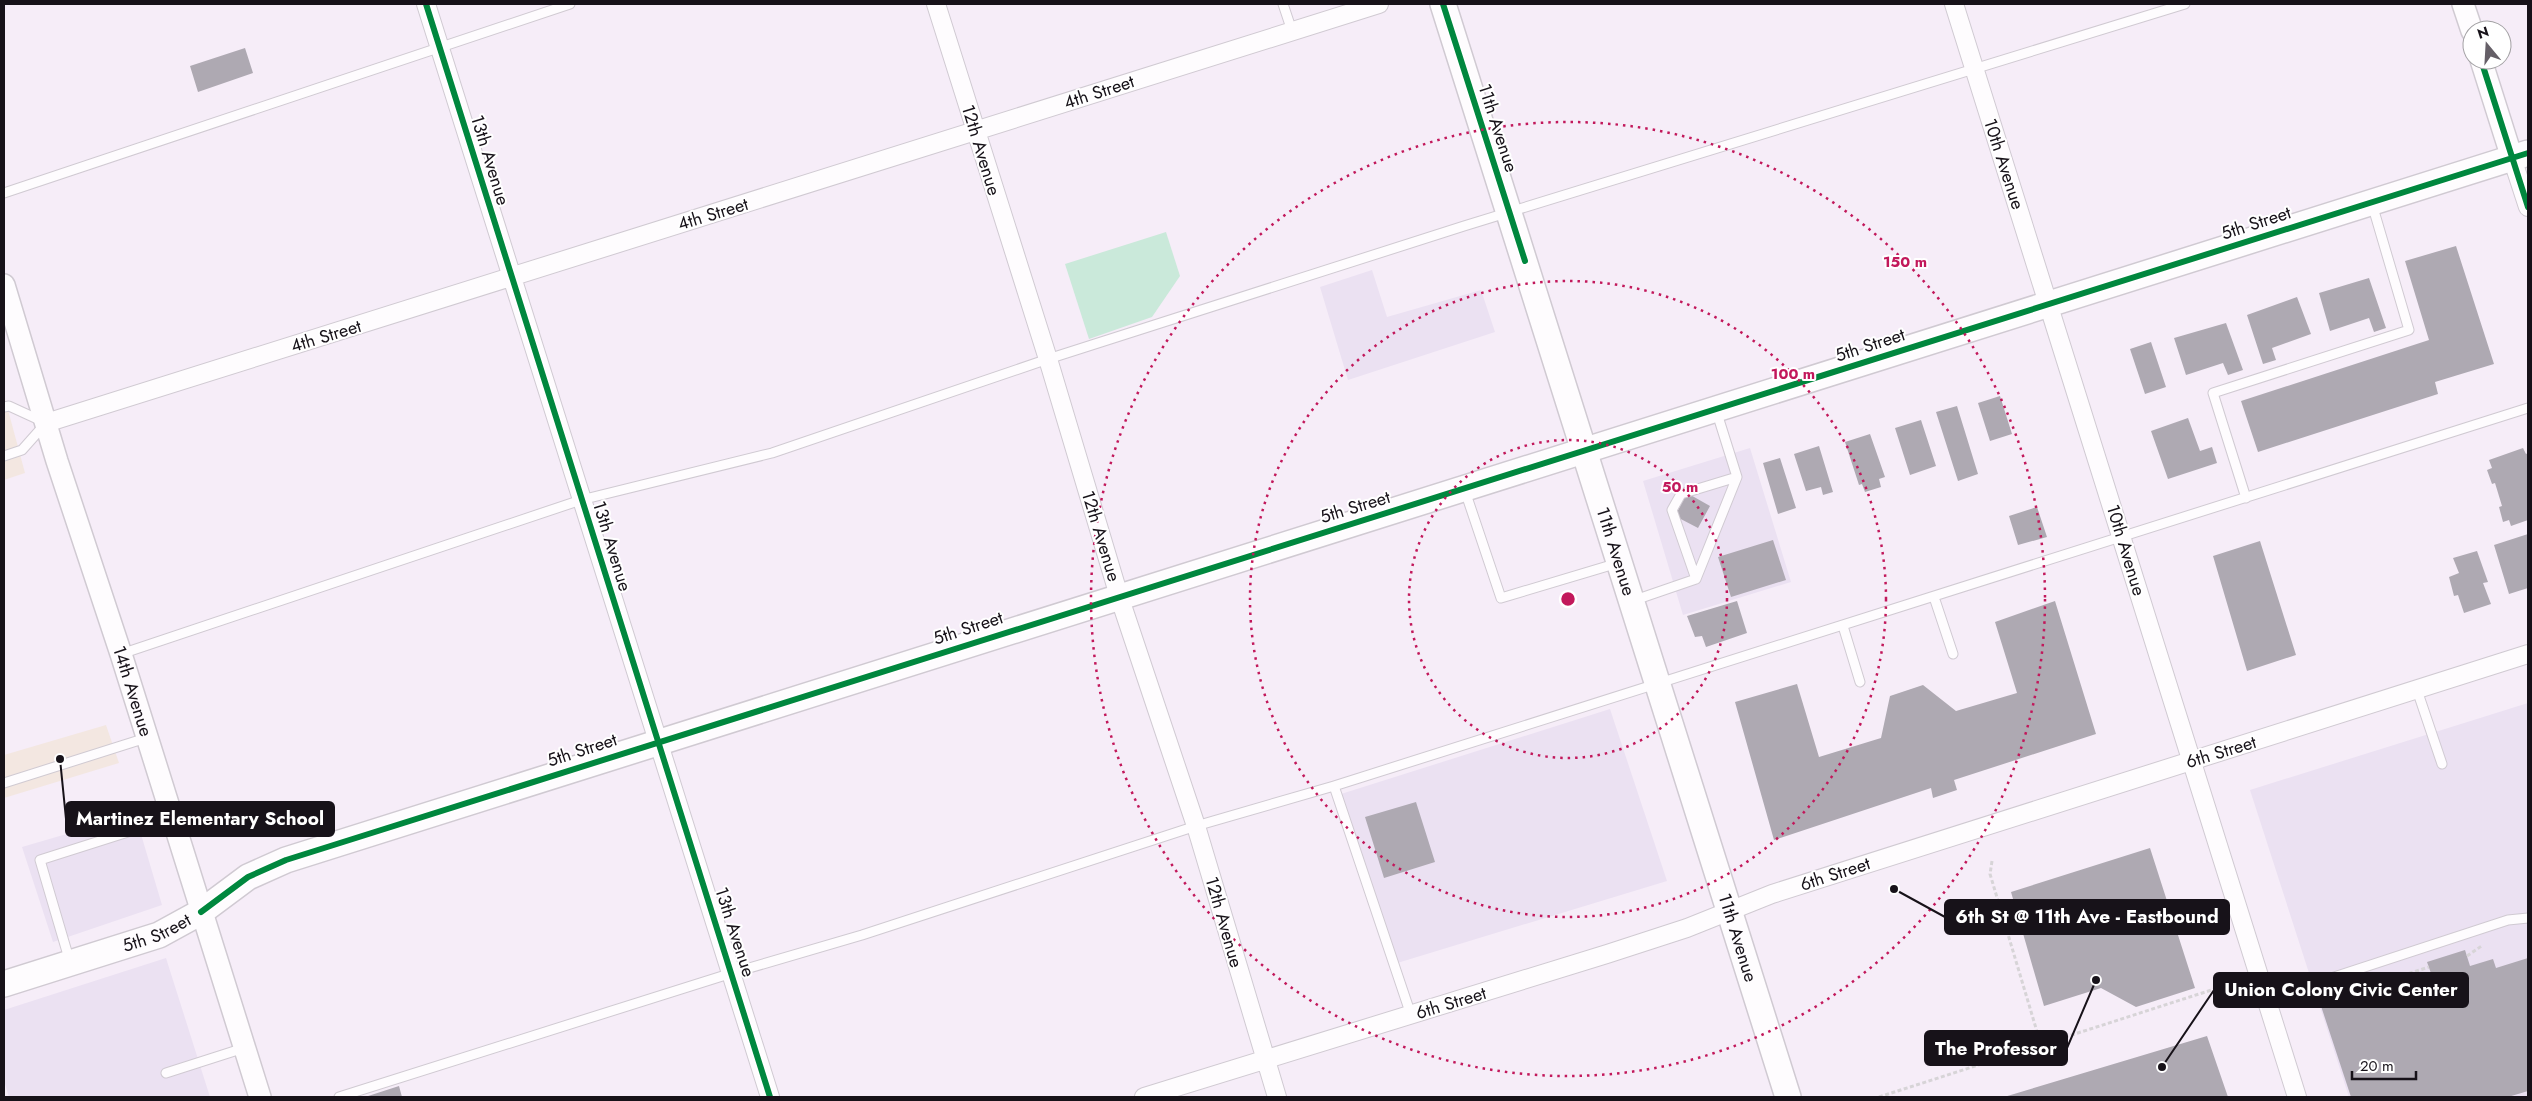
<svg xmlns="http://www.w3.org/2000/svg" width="2532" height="1101" font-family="Jost,sans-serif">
<rect width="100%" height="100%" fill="#f6edf8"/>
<path fill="#ebe1f2" d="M1372,270L1387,317L1481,290L1495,332L1348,380L1320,287Z
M1750,448L1791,582L1683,615L1643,481Z
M2528,703V1097H2349L2250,790Z
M1610,709L1667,881L1394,964L1341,794Z
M135,814L162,905L53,942L22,847Z
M166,958L210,1097H9L4,1081V1010Z"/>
<path fill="#f3e7e1" d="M4,395L25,473L4,480Z
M106,725L119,763L4,798V755Z"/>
<path fill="#cae9da" d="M1166,232L1180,276L1152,317L1089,339L1065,264Z"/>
<path fill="#aea9b2" d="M245,48L253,73L198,92L190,66Z
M2456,246L2494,364L2435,382L2438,394L2258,452L2241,401L2429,340L2405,261Z
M2369,278L2386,328L2374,332L2369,318L2330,331L2319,293Z
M2297,297L2311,334L2272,348L2276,360L2263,364L2247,315Z
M2226,323L2243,370L2228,375L2223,363L2186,375L2174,338Z
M2151,342L2166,387L2145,394L2130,349Z
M2000,396L2012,434L1990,441L1978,403Z
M1957,406L1978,474L1958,481L1936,412Z
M2188,418L2200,451L2212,447L2217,463L2168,479L2151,431Z
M1921,420L1936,466L1910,475L1895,428Z
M1870,434L1885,477L1879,479L1881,487L1865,492L1862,484L1859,485L1845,442Z
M1819,446L1833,492L1823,495L1821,487L1806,491L1794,454Z
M2523,448L2526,454L2528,453V520L2511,526L2509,520L2503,522L2499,507L2502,506L2495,483L2492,484L2487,470L2492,468L2489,460Z
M1780,458L1796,508L1778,514L1763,463Z
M1687,493L1710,506L1698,528L1675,516Z
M2037,507L2047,537L2018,545L2009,516Z
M2528,534V588L2509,594L2494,545Z
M1773,540L1786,580L1731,597L1718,557Z
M2260,541L2296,655L2247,671L2213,556Z
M2477,551L2488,582L2483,583L2491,604L2464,613L2458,595L2454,596L2449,577L2459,573L2453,558Z
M1737,601L1747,633L1706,647L1702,636L1695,637L1687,616Z
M2055,601L2096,734L1954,780L1957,790L1933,798L1931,788L1774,840L1735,702L1797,684L1819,757L1881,738L1890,696L1923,685L1956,711L2017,693L1995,622Z
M1416,802L1435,862L1384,878L1365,817Z
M2150,848L2195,988L2136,1007L2101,988L2044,1006L2011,892Z
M2465,950L2470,966L2493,959L2496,968L2528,958V1091L2508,1097H2351L2321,1006L2419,974L2421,982L2433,979L2427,962Z
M2207,1036L2228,1097H2004Z
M399,1086L402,1097H365Z"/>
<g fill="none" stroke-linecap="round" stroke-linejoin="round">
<defs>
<path id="service" d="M1283,4L1292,31
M4,193L570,4
M4,407L9,406L46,423L22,450L4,456
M1465,491L1501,598L1618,563
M2246,498L2213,393L2409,330L2372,204
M1696,579L1737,477
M1934,597L1953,654
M1632,601L1696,579L1672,510L1681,494L1737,477L1716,410
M1843,626L1860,682
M121,654L581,500L772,453L1048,359L1464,226L2185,4
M2417,690L2442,764
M4,783L146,738
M1334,786L1411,1015
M70,962L40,860L172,818
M2267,999L2508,920L2528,918
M166,1073L244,1048
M339,1097L732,973L862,935L1196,826L1334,786L2528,408"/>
<path id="minor" d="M426,4L770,1097
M936,4L1048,359L1119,596L1196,826L1277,1097
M1954,4L2297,1097
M2512,158L2528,207
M46,423L1379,4
M1144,1097L1607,954L1687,928L1772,894L2528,654"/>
<g id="tertiary">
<path d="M2463,4L2472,31"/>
<path d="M2481,60L2512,158"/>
<path id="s1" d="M4,285L57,461L121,654L260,1097"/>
</g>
<g id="secondary">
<path id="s2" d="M1443,4L1788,1097"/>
<path id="s3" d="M4,984L159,935L201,912L248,877L286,860L2528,153"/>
</g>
</defs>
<use href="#service" stroke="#d0cad2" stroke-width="11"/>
<use href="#minor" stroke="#d0cad2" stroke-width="20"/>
<use href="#tertiary" stroke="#d0cad2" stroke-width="24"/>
<use href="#secondary" stroke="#d0cad2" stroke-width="28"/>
<path stroke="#d7d4d7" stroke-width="3" stroke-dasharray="4 2.5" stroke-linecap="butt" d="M1992,861L1990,874L2041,1045
M2467,956L2483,945
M2316,1003L2429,967
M1879,1097L2227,985"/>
<use href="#service" stroke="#fefcfe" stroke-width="9"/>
<use href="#minor" stroke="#fefcfe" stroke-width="18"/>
<use href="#tertiary" stroke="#fefcfe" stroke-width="21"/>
<use href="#secondary" stroke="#fefcfe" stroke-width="25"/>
<defs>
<path id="cycleway" d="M426,4L770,1097
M1443,4L1525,261
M2481,60L2528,207
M201,912L248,877L286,860L2528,153"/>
</defs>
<use href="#cycleway" stroke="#fff" stroke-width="9"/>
<use href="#cycleway" stroke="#00873e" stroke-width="6"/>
</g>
<g fill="none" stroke="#c2185b" stroke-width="2.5" stroke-dasharray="2.5 5">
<circle cx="1568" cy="599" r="159"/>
<circle cx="1568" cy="599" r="318"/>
<circle cx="1568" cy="599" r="477"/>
</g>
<g text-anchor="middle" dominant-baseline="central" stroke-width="4" stroke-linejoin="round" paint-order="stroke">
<g font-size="18" fill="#171219" stroke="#fff">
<text transform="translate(1099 92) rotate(-18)">4th Street</text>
<text transform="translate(1498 128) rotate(72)">11th Avenue</text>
<text transform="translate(981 150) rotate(73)">12th Avenue</text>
<text transform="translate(490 160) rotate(73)">13th Avenue</text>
<text transform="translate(2004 164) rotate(72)">10th Avenue</text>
<text transform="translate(713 214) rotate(-17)">4th Street</text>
<text transform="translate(2256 223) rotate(-18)">5th Street</text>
<text transform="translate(326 336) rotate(-17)">4th Street</text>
<text transform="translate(1870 345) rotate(-18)">5th Street</text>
<text transform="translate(1355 507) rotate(-17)">5th Street</text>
<text transform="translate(1101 536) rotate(73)">12th Avenue</text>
<text transform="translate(612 546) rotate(73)">13th Avenue</text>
<text stroke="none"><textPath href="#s2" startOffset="574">11th Avenue</textPath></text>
<text transform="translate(2126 550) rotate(73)">10th Avenue</text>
<text transform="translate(968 628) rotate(-18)">5th Street</text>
<text stroke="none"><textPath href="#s1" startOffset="426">14th Avenue</textPath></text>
<text transform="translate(582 750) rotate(-18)">5th Street</text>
<text transform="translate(2221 752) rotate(-17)">6th Street</text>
<text transform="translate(1835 874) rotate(-18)">6th Street</text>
<text transform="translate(1224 922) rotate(74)">12th Avenue</text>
<text stroke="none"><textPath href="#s3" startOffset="161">5th Street</textPath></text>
<text transform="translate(735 932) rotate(72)">13th Avenue</text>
<text stroke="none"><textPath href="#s2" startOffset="979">11th Avenue</textPath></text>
<text transform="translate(1451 1003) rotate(-17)">6th Street</text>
</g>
</g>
<circle cx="1568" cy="599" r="8" fill="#c2185b" stroke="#fff" stroke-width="2.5"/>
<g font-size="15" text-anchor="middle" font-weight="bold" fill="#c2185b" stroke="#fff" stroke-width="4" stroke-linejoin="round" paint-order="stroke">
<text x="1905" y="267">150 m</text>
<text x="1793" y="379">100 m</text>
<text x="1680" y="492">50 m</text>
</g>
<path fill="none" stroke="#171219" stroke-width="2" d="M60 759L66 819M1894 889L1945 917M2162 1067L2214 990M2096 980L2067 1048"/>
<g fill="#171219" stroke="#fff" stroke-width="2">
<circle cx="60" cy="759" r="5"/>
<circle cx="1894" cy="889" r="5"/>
<circle cx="2162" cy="1067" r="5"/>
<circle cx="2096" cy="980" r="5"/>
</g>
<g fill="#171219" stroke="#171219" stroke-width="2">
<rect x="66" y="802" width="268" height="34" rx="5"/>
<rect x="1945" y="900" width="284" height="34" rx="5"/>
<rect x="2214" y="973" width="254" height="34" rx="5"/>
<rect x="1925" y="1031" width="142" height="34" rx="5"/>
</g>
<g font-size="19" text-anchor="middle" font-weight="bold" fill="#fff">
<text x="200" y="825">Martinez Elementary School</text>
<text x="2087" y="923">6th St @ 11th Ave - Eastbound</text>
<text x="2341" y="996">Union Colony Civic Center</text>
<text x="1996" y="1055">The Professor</text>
</g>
<rect width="2532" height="1101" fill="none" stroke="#171219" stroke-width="10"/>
<g transform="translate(2487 45) rotate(342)"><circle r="24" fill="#ffffff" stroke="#a2a0a3"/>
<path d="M0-4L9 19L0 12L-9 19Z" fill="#655f67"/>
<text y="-8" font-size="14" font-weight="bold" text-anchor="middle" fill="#171219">N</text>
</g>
<path d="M2352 1071v8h64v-8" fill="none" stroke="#171219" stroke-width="2.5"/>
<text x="2360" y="1071" font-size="15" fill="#171219" stroke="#ffffff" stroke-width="4" paint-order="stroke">20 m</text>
</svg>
